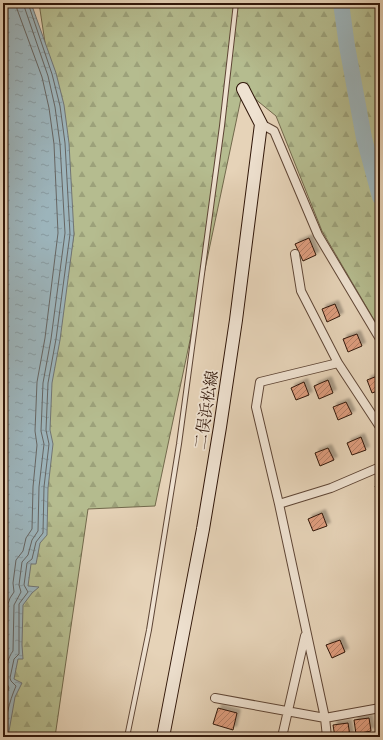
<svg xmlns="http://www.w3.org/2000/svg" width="383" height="740" font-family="'IM FELL Great Primer','Noto Serif JP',serif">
<defs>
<pattern id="forest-firs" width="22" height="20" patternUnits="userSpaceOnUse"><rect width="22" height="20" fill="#b5bc8f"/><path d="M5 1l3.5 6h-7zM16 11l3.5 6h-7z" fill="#9ca17a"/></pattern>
<pattern id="water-ripples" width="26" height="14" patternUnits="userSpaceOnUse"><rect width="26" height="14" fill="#9cb4bb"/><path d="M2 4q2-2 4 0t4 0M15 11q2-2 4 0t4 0" fill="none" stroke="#879a9f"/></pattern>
<pattern id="building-hatch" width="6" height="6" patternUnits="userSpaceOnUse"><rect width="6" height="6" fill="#de9d7e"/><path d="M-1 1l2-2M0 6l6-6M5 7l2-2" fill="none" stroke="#b47f65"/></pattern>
<filter id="shadow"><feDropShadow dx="3.5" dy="-3.5" stdDeviation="1" flood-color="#0004"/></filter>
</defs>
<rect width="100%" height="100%" fill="#e6d3b8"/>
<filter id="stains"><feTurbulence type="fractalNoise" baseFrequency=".005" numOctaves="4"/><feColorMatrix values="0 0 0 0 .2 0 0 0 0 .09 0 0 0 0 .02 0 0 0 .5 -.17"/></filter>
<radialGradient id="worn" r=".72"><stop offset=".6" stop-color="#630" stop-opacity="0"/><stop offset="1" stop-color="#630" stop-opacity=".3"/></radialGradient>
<path fill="url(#forest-firs)" stroke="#72694c" d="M39,3H380V330L322,231L276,116L243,89L155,506L88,509L55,737H3V680L74,234Z"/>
<path fill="url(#water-ripples)" stroke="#717574" d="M3,3H31L56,73L64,105L69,143L74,234L60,340L52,383L50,430L53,444L48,488L47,535L40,543L36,564H31L28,586L39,587L32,593L23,605L22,645L23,659H18L14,679L22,683L15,697L8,737H3Z"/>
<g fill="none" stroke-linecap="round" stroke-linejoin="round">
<path stroke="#666562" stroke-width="1" d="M3,656L7,648L8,604L10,598L14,592L13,583L16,560L23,551L26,538L32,529L33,487L37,445L35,431L37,382L45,338L58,233L54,144L49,108L42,77L17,9V3
M3,710L6,695L9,688C8,685 5,682 5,679C5,670 8,657 13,651L14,605L21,592L19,585L22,562L28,555L32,540L38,531L39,487L44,444L41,431L43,383L51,339L65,233L60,144L55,107L48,76L23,3
M4,737C5,720 9,702 16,686L11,681L10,678L14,659L19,654V604L28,592L24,585L27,563L32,559L36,542L43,533L44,487L49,444L46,430L48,383L56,339L70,234L65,143L60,106L52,74L28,3"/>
<path stroke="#9cb4bb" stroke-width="16" d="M341,3L347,46L364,138L380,197"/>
</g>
<path fill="url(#building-hatch)" stroke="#301609" filter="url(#shadow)" d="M309,238L316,255L303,261L295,244Z
M335,304L340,316L327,322L322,309Z
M357,334L362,346L348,352L343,339Z
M380,375V390L372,393L367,380Z
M328,380L333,393L319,399L314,386Z
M304,382L309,395L296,400L291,388Z
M346,402L352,414L338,420L333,407Z
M361,437L366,450L352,455L347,443Z
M328,448L334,460L320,466L315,453Z
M380,484V499L375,486Z
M322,513L327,526L313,531L308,519Z
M340,640L345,652L332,658L326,645Z
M218,708L237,713L233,730L213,724Z
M369,718L371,731L356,734L354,720Z
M348,723L350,736L335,737L333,725Z"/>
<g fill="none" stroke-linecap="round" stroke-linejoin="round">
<defs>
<path id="service" d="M127,737L149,630L179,444L222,126L236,3"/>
<path id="minor" d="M261,124L274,131L318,235L380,339
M295,254L301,291L338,363L380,427
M279,504L331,488L380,467
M215,698L325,718L380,708
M282,737L305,636
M327,737L325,718L279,504L256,407L260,382L338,363"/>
<path id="secondary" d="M163,737L203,529L220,427L236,320L261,124L243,89"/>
</defs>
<use href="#service" stroke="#5e4535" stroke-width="6"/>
<use href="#minor" stroke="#5e4535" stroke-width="10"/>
<use href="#secondary" stroke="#301609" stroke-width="14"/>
<use href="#service" stroke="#efe2d1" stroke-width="4"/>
<use href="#minor" stroke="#efe2d1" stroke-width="8"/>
<use href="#secondary" stroke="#efe2d1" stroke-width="12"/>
</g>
<g text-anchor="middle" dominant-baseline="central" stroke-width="3.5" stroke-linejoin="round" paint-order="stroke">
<g font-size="16" fill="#301609" stroke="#efe2d1">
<text transform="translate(206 410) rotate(-81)">二俣浜松線</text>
</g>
</g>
<rect width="383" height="740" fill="none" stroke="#e6d3b8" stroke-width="16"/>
<rect x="4" y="4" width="375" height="732" fill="none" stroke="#301609" stroke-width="2"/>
<rect x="8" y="8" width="367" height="724" fill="none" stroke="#301609"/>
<rect width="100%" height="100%" filter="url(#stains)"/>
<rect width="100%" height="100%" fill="url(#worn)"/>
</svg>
